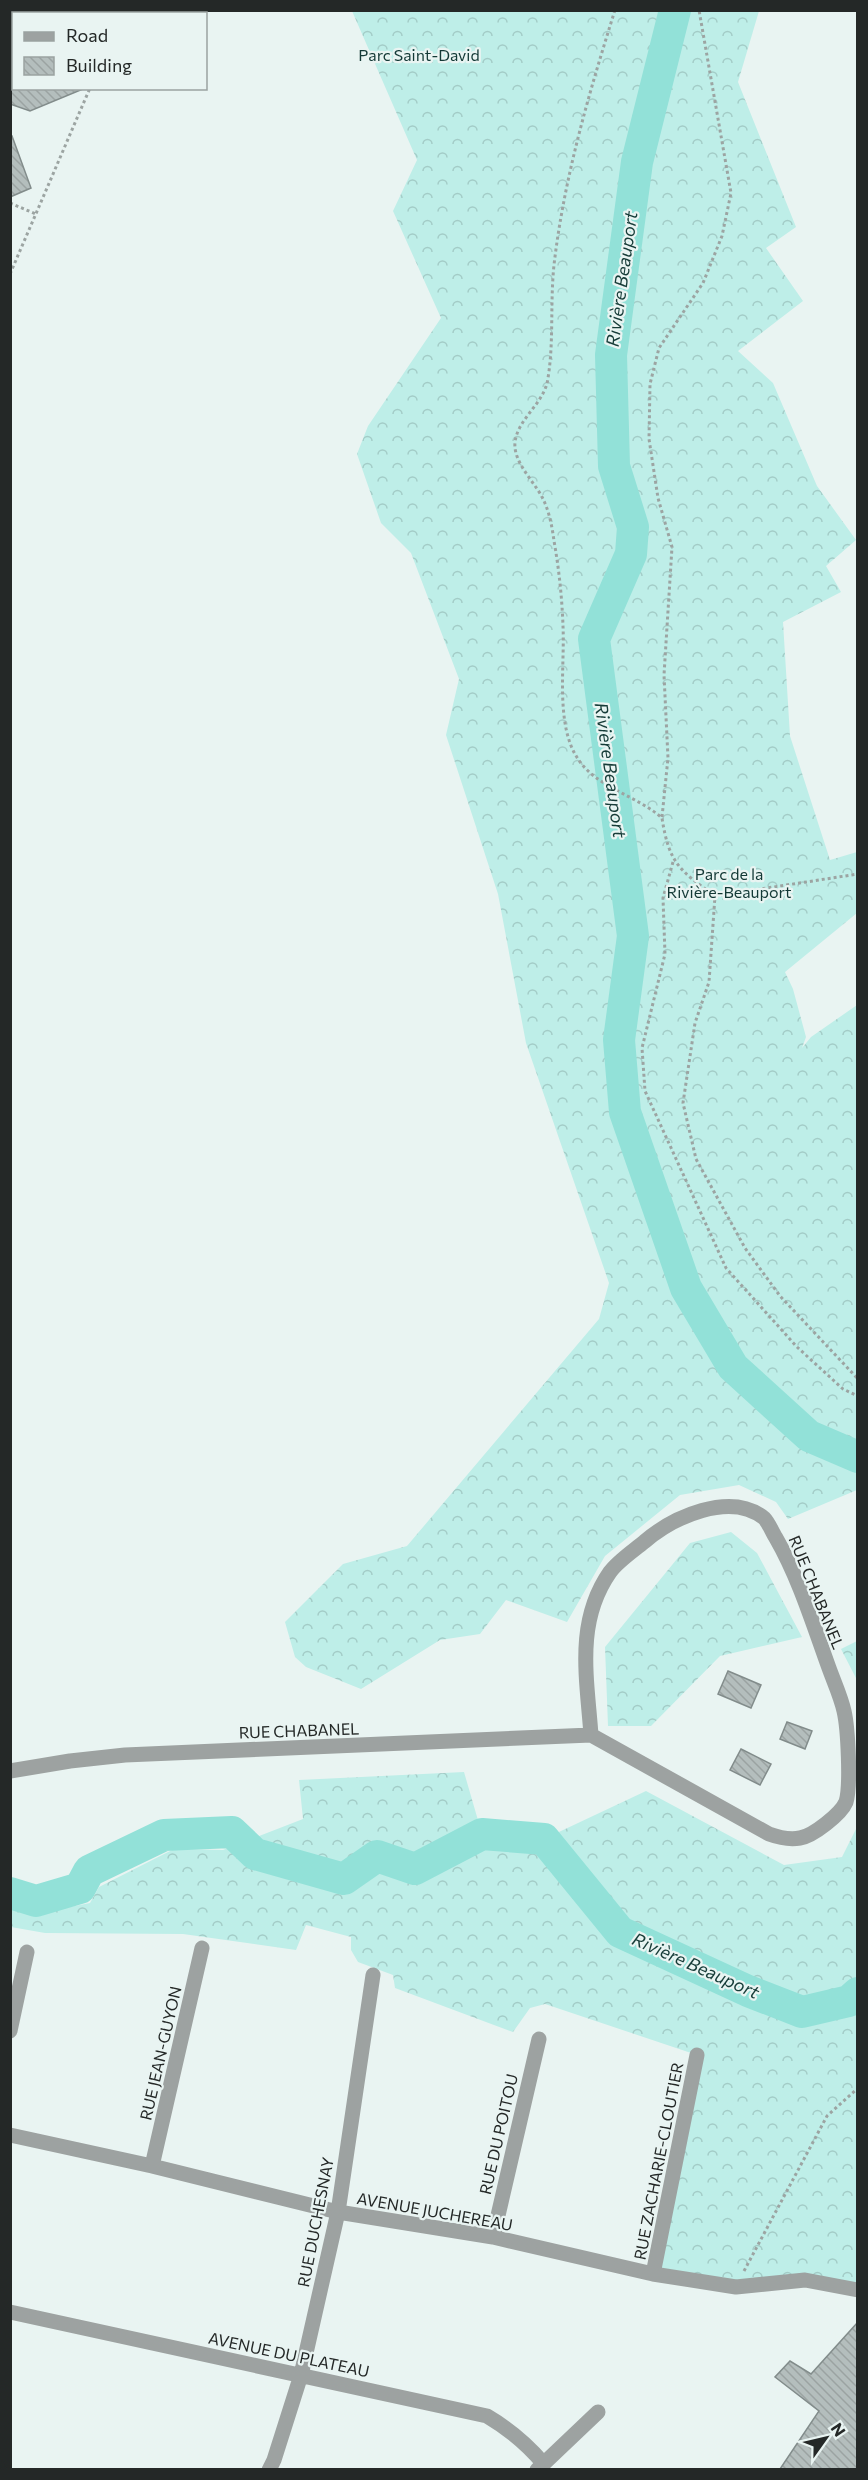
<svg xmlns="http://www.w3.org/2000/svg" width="868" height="2480" font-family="Commissioner,sans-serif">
<defs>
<pattern id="forest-crowns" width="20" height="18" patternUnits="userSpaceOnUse" patternTransform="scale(1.5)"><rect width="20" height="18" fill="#beeee8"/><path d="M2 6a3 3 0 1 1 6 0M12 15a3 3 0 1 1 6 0" fill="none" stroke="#a3ccc7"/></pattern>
<pattern id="building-back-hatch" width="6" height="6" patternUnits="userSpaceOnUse" patternTransform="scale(1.5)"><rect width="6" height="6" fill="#b4bebd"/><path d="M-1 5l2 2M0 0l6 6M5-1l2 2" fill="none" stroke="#9ba3a2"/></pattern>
</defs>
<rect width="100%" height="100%" fill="#e9f4f2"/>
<path fill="url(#forest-crowns)" d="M352,11H759L738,82L796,227L766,248L803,301L738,351L773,383L817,486L856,540L826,566L841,592L783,622L790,736L830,860L857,852V913L785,972L793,989L806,1037L802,1048L811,1037L857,1005V1490L788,1519L776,1502L739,1485L680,1495L605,1556L567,1622L506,1600L480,1634L440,1640L361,1689L306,1667L295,1657L285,1622L343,1564L407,1546L599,1319L609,1283L526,1043L498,894L446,735L459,679L411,553L381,523L357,454L368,426L441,318L393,211L417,160Z
M731,1532L757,1553L802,1637L720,1656L651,1726H608L605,1647L690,1543Z
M857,1641V1680L841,1649Z
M464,1772L482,1834L544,1839L646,1791L784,1865L842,1857L857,1827V2290L805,2280L736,2287L653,2274L697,2055L545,2004L530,2008L513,2032L395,1988L393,1975L358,1962L351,1950V1937L306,1925L296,1950L183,1934L45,1933L11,1927L10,1906L29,1915L90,1903L99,1887L174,1849L223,1850L303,1819L299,1780Z"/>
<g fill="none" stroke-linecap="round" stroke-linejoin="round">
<path stroke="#92e1d8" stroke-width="32" d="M675,10L637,162L611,355L614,466L633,527L631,554L594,639L633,936L619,1040L625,1112L686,1288L733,1367L809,1436L858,1457
M10,1893L36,1901L80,1888L89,1871L164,1835L232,1832L255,1854L344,1879L377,1856L415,1869L482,1834L544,1839L620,1932L748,1991L802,2012L849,2001L858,1993"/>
</g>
<path fill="url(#building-back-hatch)" stroke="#828c8b" stroke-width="1.5" d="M10,88H83V89L30,111L10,104Z
M12,136L31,188L10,197V137Z
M728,1671L761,1685L751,1708L718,1694Z
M787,1722L812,1731L805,1749L780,1739Z
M741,1749L771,1764L760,1785L730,1770Z
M858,2322V2469H780L819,2411L775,2377L790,2361L811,2374Z"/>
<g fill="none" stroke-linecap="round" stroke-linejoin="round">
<path stroke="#9ca4a2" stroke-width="3" stroke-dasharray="3 3" stroke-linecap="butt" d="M615,10C589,93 564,178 554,265C550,303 554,341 548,378C545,403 518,418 515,442C513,462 533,480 542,497C549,510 552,526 554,541C559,569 562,598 563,626C565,666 555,725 578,759C597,788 636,795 662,818C669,863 679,870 715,896L709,982L695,1023L683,1103L696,1159L745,1248L780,1296L858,1379
M122,14L124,10
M10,203L36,214
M10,274L90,88
M662,817L668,758L664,675L672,547L658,498L649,439L650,384L659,348L703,283L722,236L731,193L699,10
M673,862L663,898L665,954L642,1048L645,1091L726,1268L797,1347L843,1389L858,1396
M715,896L858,874
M744,2271L827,2116L858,2088"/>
<path stroke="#9da2a1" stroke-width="15" d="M10,1771L70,1761L125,1755L591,1735L769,1834C780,1838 789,1840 800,1838C813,1836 841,1814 846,1802C851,1786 848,1728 844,1711C841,1697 834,1682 829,1668C813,1624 799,1578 776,1538C772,1532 769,1523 764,1518C730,1491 673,1517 644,1542C633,1551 618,1561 610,1572C575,1622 587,1678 591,1735
M10,2031L27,1952
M10,2135L152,2166L338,2212L493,2237L653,2274L736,2287L805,2280L858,2290
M152,2166L202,1948
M493,2237L539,2039
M653,2274L697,2055
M10,2312L487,2416C509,2429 526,2443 543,2463
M269,2470L274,2460L301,2375L338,2212L373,1975
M537,2470L598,2412"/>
</g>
<g text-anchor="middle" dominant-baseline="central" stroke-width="4.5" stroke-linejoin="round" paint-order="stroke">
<g font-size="16" fill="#133936" stroke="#e9f4f2">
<text x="419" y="54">Parc Saint-David</text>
<text x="729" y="873">Parc de la<tspan x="729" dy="18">Rivière-Beauport</tspan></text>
</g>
<g font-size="16" fill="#242827" stroke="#e9f4f2">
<text transform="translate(817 1592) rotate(68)">RUE CHABANEL</text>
<text transform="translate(299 1730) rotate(-2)">RUE CHABANEL</text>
<text transform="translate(160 2053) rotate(-77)">RUE JEAN-GUYON</text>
<text transform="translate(498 2134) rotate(-77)">RUE DU POITOU</text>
<text transform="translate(658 2161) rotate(-79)">RUE ZACHARIE-CLOUTIER</text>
<text transform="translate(435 2211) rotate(10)">AVENUE JUCHEREAU</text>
<text transform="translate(315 2222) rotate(-79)">RUE DUCHESNAY</text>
<text transform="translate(289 2354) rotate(12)">AVENUE DU PLATEAU</text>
</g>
<g font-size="18" font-style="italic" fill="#163c38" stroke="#e9f4f2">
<text transform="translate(621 279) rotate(-82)">Rivière Beauport</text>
<text transform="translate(611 770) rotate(82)">Rivière Beauport</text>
<text transform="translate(696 1965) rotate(24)">Rivière Beauport</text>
</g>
</g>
<rect width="868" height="2480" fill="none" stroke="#242827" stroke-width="24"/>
<rect x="12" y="12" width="195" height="78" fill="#e9f4f2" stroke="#9aa2a1" stroke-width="1.5"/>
<rect x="24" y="32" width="30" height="9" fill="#9da2a1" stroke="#9aa2a1" stroke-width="1.5"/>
<text x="66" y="42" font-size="18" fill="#242827">Road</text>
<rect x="24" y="57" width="30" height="18" fill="url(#building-back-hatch)" stroke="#9aa2a1" stroke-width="1.5"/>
<text x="66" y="72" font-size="18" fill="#242827">Building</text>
<g transform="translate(826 2438) rotate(56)" stroke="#e9f4f2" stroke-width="4.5" paint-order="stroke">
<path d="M0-4.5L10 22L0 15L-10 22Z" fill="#242827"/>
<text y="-9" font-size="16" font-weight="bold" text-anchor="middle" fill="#242827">N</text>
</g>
</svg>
